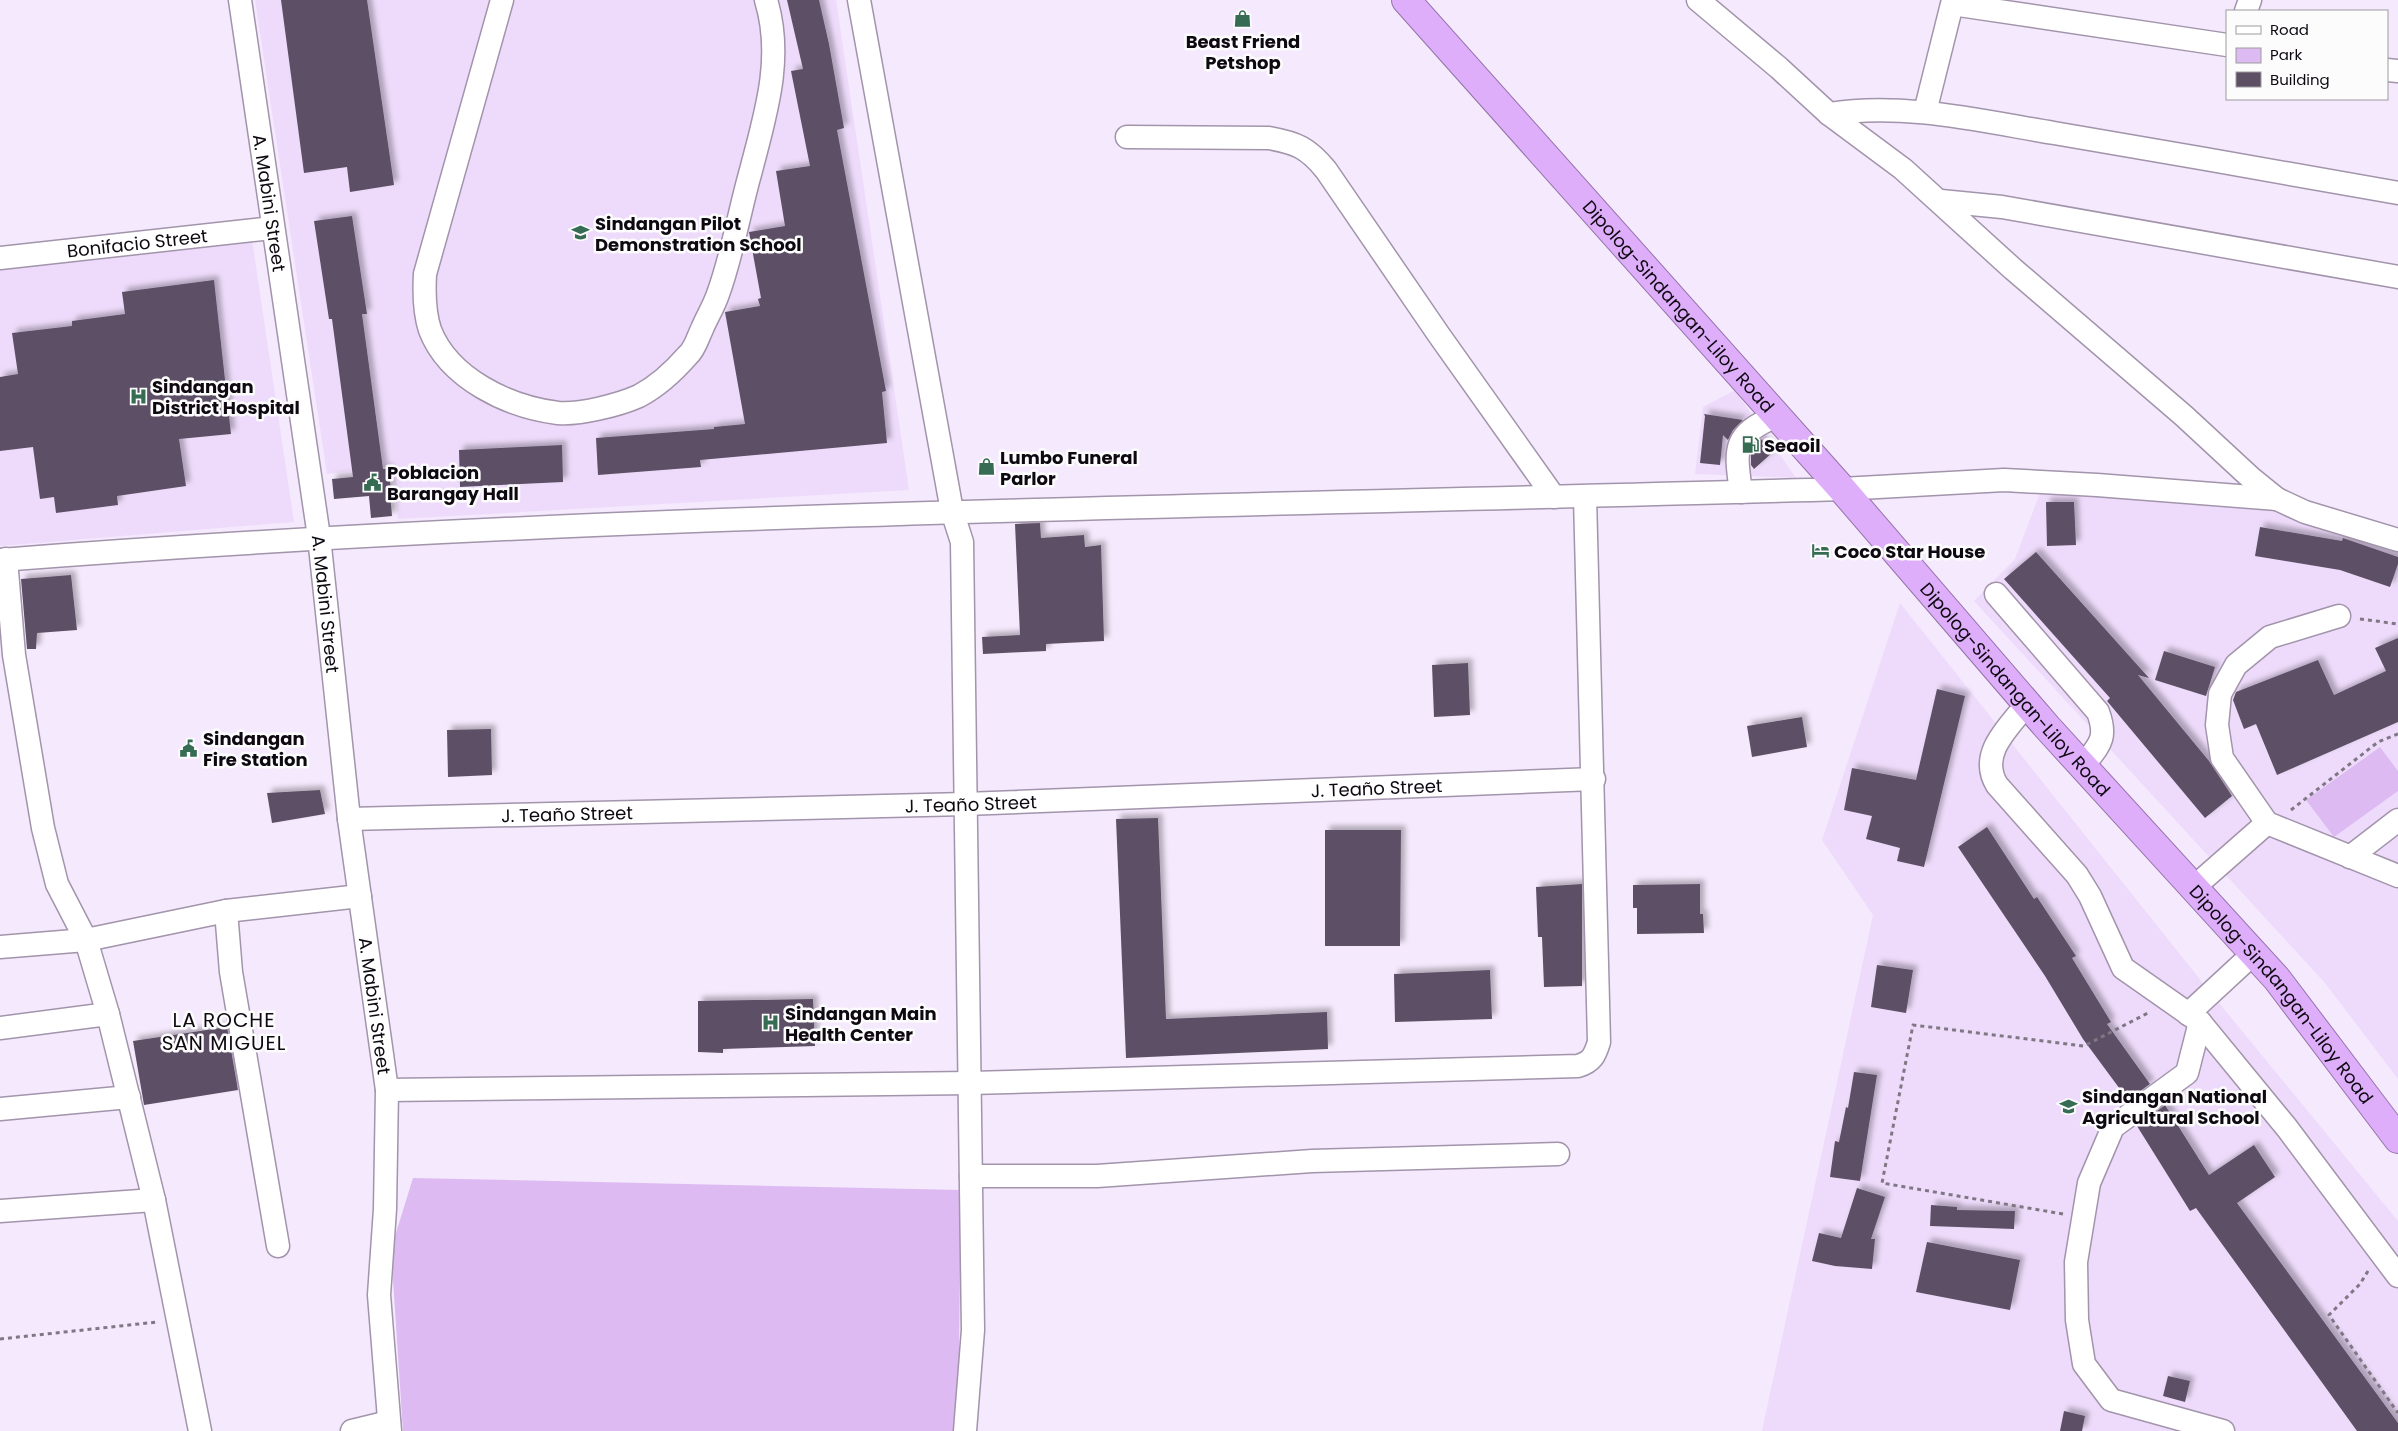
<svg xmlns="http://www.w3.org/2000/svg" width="2398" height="1431" font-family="Poppins,sans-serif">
<defs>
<filter id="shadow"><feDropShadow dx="4.5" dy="-4.5" stdDeviation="2.5" flood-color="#0004"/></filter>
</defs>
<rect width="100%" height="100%" fill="#f5e9fd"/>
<path fill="#eedbfb" d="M255,0H836L909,490L398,519L392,466L327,474Z
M252,240L294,522L0,546V270Z
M1735,390L1796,478L1695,474L1703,407Z
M2040,493L2111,495L2273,510L2398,544V1079L2325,983L1974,601L2015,559Z
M1900,603L2210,992L2398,1221V1431H1762L1873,915L1822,840Z"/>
<path fill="#ddbbf2" d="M2380,747L2398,771V791L2334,837L2306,800Z
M413,1178L961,1190L958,1431H403L391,1249Z"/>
<path fill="#5d5065" filter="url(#shadow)" d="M281,0H367L394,185L350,192L347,167L304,173Z
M787,0H819L829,44L844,128L837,130L886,391L882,392L887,443L700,460L701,467L598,475L596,438L714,429V427L745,424L725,312L760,306L758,299L761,298L749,232L785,226L776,171L810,166L791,71L803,69Z
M352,216L367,314H362L383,469H389L391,492H390L392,516L371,518L369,496L334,499L332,479L353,477L332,319H329L314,221Z
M214,280L231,434L179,439L186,486L117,496L118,505L56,513L54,497L40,499L33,447L0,451V377L18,374L12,333L72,326V321L125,314L122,292Z
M1704,414L1743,420L1733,430L1728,440L1723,435L1720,465L1700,463L1705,416Z
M1761,439L1773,452L1754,469L1751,465V455L1755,445Z
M562,445L563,482L460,487L459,450Z
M2046,502H2074L2076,545L2047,546Z
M1040,523L1041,538L1084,535L1085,547L1101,545L1104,641L1046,644V651L983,654L982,637L1020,635L1015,524Z
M2260,527L2342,541L2343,538L2398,557V564L2390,587L2340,570L2255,556Z
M2036,552L2149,678L2138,675L2209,761L2232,796L2205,818L2107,701L2110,698L2004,579Z
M71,575L77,630L37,633L36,649H27L21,579Z
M2398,638V722L2277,775L2256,724L2244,729L2233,700L2236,692L2318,660L2334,695L2386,671L2375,648Z
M2164,651L2215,667L2206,696L2155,680Z
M1468,663L1470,715L1434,717L1432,665Z
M1937,689L1965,696L1924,867L1897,861L1900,848L1866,839L1872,816L1844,810L1852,768L1916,780Z
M1802,717L1807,747L1752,757L1747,726Z
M491,729L492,775L448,777L447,730Z
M320,790L325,814L272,823L267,793Z
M1158,818L1166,1019L1327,1012L1328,1049L1126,1058L1116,819Z
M1987,827L2034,899L2037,897L2076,956L2072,958L2111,1022L2107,1024L2150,1084L2128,1100L2083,1039L2045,976L1958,847Z
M1325,830H1401L1400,946H1325Z
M1582,884V986L1544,987L1542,937H1538L1536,887Z
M1700,884V914H1703L1704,933L1637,934V908H1633V885Z
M1877,965L1913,970L1906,1013L1871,1007Z
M1490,970L1492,1019L1395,1022L1394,974Z
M813,999L815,1046L723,1049V1053L698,1052V1001Z
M227,1027L238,1090L144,1105L133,1041Z
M1854,1072L1877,1075L1860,1181L1830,1177L1835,1141L1839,1142L1846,1107L1848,1108Z
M2165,1105L2209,1175L2254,1145L2275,1177L2237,1203L2398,1423V1431H2357L2196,1208L2190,1211L2137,1126Z
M1857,1188L1885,1197L1871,1239H1875L1872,1269L1835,1266L1812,1261L1819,1233L1841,1238Z
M1931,1205L1957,1207V1210L2015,1211L2014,1229L1930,1226Z
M1927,1242L2020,1260L2010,1310L1916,1292Z
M2168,1376L2190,1381L2185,1402L2163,1396Z
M2064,1411L2085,1416L2082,1431H2060Z"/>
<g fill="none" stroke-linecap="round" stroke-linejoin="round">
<defs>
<g id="minor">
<path id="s1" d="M240,0L319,537L349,819L387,1090L385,1209L379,1295L390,1431"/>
<path d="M502,0L425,274C424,292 424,312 430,330C449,379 509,407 558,413C579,415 619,405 639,396C658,386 674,371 688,355C695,349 698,337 702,329C707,317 714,306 718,294C732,256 739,213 750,174C765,116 784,59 766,0"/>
<path d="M859,0L952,511L962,542L973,1330L965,1431"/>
<path d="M1698,0L1779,68L1829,114L1903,169L2013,269L2184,416L2251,478L2277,499L2305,512L2398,540"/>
<path d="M2246,11L2250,0"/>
<path d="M2387,70L2398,71"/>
<path d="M1925,112L1952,4L2227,45"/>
<path d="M1829,114C1903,102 1981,121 2054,133C2169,152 2283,173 2398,193"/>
<path d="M1127,137L1269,138C1297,143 1308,148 1326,170L1439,335L1554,497"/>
<path d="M1941,201L2002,207L2398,277"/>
<path id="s2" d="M0,258L272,228"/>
<path d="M1741,492C1735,449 1732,434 1777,416"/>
<path d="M6,559L14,655L43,828L57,884L86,940L108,1014L154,1200L200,1431"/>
<path d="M0,560C613,512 1228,507 1842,489L2004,480L2097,485L2277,499"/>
<path d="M1996,594L2098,712C2108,739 2099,745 2083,766"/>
<path d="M2339,616L2270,637L2236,665L2220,694L2217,725L2222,758L2267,823L2398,876"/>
<path d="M2027,704C2008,728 1978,754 1997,785L2077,875L2090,896L2123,968L2200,1022L2287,1128L2398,1276"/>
<path id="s3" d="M349,819L965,804L1594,779"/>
<path d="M2350,857L2398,820"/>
<path d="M2193,888L2267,823"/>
<path d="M226,911L231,972L278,1246"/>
<path d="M0,947L86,940L226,911L360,896"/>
<path d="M2188,1014L2254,953"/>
<path d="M2200,1022L2187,1073L2113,1127L2089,1183L2076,1262L2077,1320L2084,1364L2111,1400L2223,1431"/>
<path d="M0,1028L108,1014"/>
<path d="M387,1090L971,1083L1578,1066C1592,1062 1595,1055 1599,1042L1585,497"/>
<path d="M0,1109L129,1097"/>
<path d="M971,1176H1097L1312,1161L1558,1154"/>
<path d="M0,1211L154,1200"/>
<path d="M352,1431L389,1422"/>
</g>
<g id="highway">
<path id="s4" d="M1406,0L1842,489L2047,727L2277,979L2398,1139"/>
</g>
</defs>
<use href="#minor" stroke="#a294ab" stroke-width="25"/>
<use href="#highway" stroke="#9574a8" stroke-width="30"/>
<path stroke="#807785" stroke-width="3" stroke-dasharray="4 4" stroke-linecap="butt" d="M2360,619L2398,624
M2291,810L2378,742L2398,734
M2063,1214L1882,1183L1913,1025L2084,1046L2150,1012
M2368,1271L2360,1284L2329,1315L2398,1413
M0,1339L157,1322"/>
<use href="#minor" stroke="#fff" stroke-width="22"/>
<use href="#highway" stroke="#deaefa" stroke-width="28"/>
</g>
<defs>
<symbol id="shop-bare" viewBox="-9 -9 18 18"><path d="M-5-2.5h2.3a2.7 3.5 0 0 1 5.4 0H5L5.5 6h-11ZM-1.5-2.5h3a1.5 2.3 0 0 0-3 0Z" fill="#356c53" stroke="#fcfcfc" stroke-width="2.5" paint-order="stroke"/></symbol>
<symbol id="school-bare" viewBox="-9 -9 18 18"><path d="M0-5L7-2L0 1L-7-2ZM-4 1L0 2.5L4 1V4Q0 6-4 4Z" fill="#356c53" stroke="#fcfcfc" stroke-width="2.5" paint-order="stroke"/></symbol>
<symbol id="hospital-bare" viewBox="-9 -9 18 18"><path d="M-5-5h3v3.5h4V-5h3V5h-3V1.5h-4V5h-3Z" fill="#356c53" stroke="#fcfcfc" stroke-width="2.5" paint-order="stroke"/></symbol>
<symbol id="fuel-bare" viewBox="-9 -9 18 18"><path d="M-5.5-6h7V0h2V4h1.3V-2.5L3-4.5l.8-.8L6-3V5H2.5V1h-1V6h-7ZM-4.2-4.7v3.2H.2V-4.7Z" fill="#356c53" stroke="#fcfcfc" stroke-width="2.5" paint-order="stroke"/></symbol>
<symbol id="civic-bare" viewBox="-9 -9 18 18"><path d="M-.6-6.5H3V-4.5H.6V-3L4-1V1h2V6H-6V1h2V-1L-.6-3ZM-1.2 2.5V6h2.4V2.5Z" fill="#356c53" stroke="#fcfcfc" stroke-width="2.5" paint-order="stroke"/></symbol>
<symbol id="hotel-bare" viewBox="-9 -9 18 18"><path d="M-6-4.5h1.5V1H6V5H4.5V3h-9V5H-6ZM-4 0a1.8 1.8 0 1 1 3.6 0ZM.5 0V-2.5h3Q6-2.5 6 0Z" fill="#356c53" stroke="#fcfcfc" stroke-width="2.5" paint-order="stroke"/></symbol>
</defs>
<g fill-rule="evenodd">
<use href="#shop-bare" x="1230" y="6" width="25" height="25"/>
<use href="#school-bare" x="568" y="220" width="25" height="25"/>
<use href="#hospital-bare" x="126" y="384" width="25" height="25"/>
<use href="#fuel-bare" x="1738" y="432" width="25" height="25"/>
<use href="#shop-bare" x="974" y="454" width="25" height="25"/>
<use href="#civic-bare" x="360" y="470" width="25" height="25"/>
<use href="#hotel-bare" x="1808" y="538" width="25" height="25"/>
<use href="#civic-bare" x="176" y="736" width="25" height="25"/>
<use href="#hospital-bare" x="758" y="1010" width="25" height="25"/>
<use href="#school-bare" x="2056" y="1094" width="25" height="25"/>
</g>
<g text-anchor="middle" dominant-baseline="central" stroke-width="5" stroke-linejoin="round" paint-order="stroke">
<g font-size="18" font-weight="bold" fill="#0e0911" stroke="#fcfcfc" text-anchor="start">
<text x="1243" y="41" text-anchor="middle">Beast Friend<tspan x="1243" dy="21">Petshop</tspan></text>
<text x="595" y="223">Sindangan Pilot<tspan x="595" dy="21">Demonstration School</tspan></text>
<text x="152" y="386">Sindangan<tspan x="152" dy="21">District Hospital</tspan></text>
<text x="1764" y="445">Seaoil</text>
<text x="1000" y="457">Lumbo Funeral<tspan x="1000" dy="21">Parlor</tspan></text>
<text x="387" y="472">Poblacion<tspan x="387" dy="21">Barangay Hall</tspan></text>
<text x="1834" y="551">Coco Star House</text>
<text x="203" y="738">Sindangan<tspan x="203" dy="21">Fire Station</tspan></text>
<text x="785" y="1013">Sindangan Main<tspan x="785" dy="21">Health Center</tspan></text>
<text x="2082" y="1096">Sindangan National<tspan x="2082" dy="21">Agricultural School</tspan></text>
</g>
<g font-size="18" fill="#0e0911" stroke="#fcfcfc">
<text stroke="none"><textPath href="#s1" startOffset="205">A. Mabini Street</textPath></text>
<text stroke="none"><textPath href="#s2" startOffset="138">Bonifacio Street</textPath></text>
<text stroke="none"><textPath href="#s4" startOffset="410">Dipolog-Sindangan-Liloy Road</textPath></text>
<text stroke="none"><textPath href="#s1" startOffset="610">A. Mabini Street</textPath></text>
<text stroke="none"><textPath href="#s4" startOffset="920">Dipolog-Sindangan-Liloy Road</textPath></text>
<text stroke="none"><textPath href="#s3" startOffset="1028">J. Teaño Street</textPath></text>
<text stroke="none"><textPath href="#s3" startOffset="622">J. Teaño Street</textPath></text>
<text stroke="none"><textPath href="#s3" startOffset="218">J. Teaño Street</textPath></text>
<text stroke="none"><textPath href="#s4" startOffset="1325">Dipolog-Sindangan-Liloy Road</textPath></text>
<text stroke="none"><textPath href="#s1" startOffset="1015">A. Mabini Street</textPath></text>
</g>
<g font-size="20" letter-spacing="1" fill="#0e0911" stroke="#fcfcfc">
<text x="224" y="1020">LA ROCHE<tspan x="224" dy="23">SAN MIGUEL</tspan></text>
</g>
</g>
<rect x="2226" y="10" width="162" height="90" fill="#fcfcfc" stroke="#9d9b9e"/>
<rect x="2236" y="26" width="25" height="8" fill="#ffffff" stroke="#9d9b9e"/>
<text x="2270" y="35" font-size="15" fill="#0e0911">Road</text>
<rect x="2236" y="48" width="25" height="15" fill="#ddbbf2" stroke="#9d9b9e"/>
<text x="2270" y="60" font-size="15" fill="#0e0911">Park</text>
<rect x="2236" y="72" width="25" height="15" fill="#5d5065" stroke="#9d9b9e"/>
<text x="2270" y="85" font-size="15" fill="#0e0911">Building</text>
</svg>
